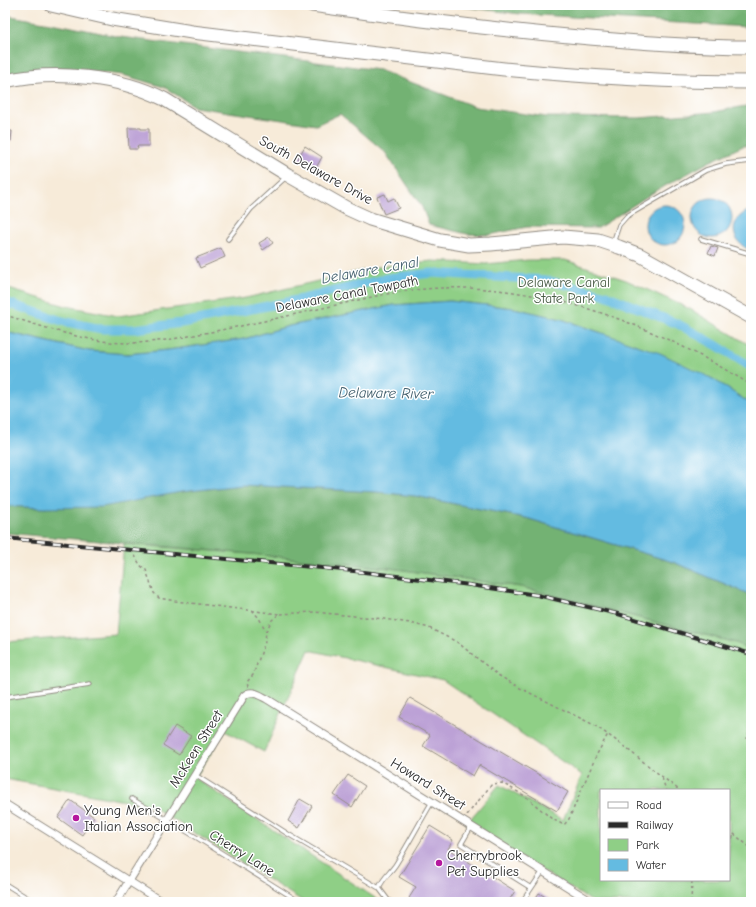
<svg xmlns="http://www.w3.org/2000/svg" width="756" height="907" font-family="'Comic Neue',sans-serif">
<rect width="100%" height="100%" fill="#fff"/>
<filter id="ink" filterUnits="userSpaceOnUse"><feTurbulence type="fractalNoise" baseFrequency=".025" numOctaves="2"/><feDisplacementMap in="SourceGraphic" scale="8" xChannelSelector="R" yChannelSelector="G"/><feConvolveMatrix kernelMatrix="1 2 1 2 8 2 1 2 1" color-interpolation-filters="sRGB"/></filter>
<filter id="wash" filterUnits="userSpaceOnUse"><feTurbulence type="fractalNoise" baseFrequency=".012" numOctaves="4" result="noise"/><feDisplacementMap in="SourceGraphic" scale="16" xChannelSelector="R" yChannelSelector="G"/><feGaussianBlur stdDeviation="0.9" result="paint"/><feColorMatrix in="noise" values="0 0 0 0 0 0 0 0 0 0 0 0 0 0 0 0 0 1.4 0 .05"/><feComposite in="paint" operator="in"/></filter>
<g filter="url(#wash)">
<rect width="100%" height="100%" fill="#f7ebd9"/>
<path fill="#8fcf86" stroke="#5d7d58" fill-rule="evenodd" d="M528,260H565L626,280L690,309L751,346V404L713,379L602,333L561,319L514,308L450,301L394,305L289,326L244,339L168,350L127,354L89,351L5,332V288L66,306L118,316L246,298L377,267L432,261L486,264Z
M124,544L251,554L390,568L521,587L736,643L751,649V902H593L466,824L499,785L563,820L582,775L443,680L309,650L264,752L225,731L195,778L381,902H304L152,806L5,779V642L116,634ZM601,790H729V880H601Z"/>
<path fill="#73b273" stroke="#4f6e4f" d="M450,5H749L748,27L520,14Z
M5,15L67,26L120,37L379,70L476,107L547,117L639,118L714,112L751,105V145L743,146L709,162L654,192L598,228L527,227L489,235L467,234L429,225L422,207L385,152L340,114L316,125L195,107L164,87L123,75L59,68L5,79Z
M242,485L377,492L415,496L526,518L673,562L751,595V649L736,643L521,587L390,568L251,554L5,533V506L44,508Z"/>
<path fill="#64bbe1" stroke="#487386" d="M692 218a20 20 0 1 1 40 0a20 20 0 1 1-40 0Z
M645 225a20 20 0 1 1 40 0a20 20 0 1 1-40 0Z
M751,210V250C729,243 728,217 751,210Z
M450,301L514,308L561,319L602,333L660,353L713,379L751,404V595L673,562L526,518L415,496L377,492L242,485L181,492L102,507L44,508L5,506V332L89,351L127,354L168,350L244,339L289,326L394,305Z"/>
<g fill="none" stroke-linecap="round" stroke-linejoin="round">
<path stroke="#64bbe1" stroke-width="9" d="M5,302L62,321L102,329H134L182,323L297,300L388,278L432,273L546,280L603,294L678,324L716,345L751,367"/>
</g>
<g id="blocks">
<path fill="#bca1d6" d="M128,128H141V129H149V146H137L138,149H129Z
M5,131H12L11,141H5Z
M305,146L322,157L316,168L298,158Z
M385,194L388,201L394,198L399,208L384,214L377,197Z
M269,237L273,243L263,250L259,243Z
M711,246L718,248L715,256L708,253Z
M221,248L225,257L200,268L196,258Z
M410,698L568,792L557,811L479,765L473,776L423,746L430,735L399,717Z
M175,726L191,736L179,755L163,745Z
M348,775L365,786L352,807L334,795Z
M300,799L312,806L299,828L288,821Z
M70,800L94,817L82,835L58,818Z
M430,826L453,840L448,849L515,891L508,902H415L409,898L416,887L399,877Z
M539,893L554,902H533Z"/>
</g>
</g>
<g filter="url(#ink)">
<use href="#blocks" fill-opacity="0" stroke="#918b82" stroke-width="1"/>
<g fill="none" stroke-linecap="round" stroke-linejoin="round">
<defs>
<path id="lane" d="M228,239L251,209L286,177
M701,239L751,254
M613,243L619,225L627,216L706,170L726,164L751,161
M5,697L90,684
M195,775L288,834L379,888
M132,799L191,834L300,902
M471,827L461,844L531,888
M5,884L34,902
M391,902L388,900L379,888C382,879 391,872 396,864C409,843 420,822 432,802
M522,902L543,871"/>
<path id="street" d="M5,804L162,902
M116,902L244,696C251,689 259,695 267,699L592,902"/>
<path id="highway" d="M51,5L112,19L192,32L504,69C586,77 669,82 751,82
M312,5C401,18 489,29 579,37C636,42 694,47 751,47
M5,81C54,70 119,76 164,99L288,175L346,208L370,219L440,240L469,245L491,244L563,237L598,240L619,247L640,255L751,317"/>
</defs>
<use href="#lane" stroke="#918b82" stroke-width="5.5"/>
<use href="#street" stroke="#918b82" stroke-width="9"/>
<use href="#highway" stroke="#918b82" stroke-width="15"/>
<path stroke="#918b82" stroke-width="1.5" stroke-dasharray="3 3" stroke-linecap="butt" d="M5,315C44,327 85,342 126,343C151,343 175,339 199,334C245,326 291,315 336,305C359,300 382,294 405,291C527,275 649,321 751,385
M132,550L140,565L146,570L154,593L159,598L175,601L279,614
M252,610L259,618L266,631
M248,687L247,682L253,675L265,642L266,631L272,620L279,614L314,612L384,619L410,623L429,628L457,642L498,675L520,688L594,725L617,741L679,790
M751,726L747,738L751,743
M662,778L666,790
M467,815L492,784L502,783L525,796L552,819L564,825L569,819L596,756L608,734
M729,830L751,848
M729,844L734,835
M691,902L692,880"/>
<use href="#lane" stroke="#fff" stroke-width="3.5"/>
<use href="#street" stroke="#fff" stroke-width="7"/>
<use href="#highway" stroke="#fff" stroke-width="13"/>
<defs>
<path id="rail" d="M5,538L364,572L470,585L537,595L618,614L751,654"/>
</defs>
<use href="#rail" stroke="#2b2b2b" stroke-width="4"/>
<use href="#rail" stroke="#fff" stroke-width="2.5" stroke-dasharray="8" stroke-linecap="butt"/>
</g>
</g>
<g fill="#b5179e" stroke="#fff" stroke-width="1.5">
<circle cx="76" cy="818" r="4"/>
<circle cx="439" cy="863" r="4"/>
</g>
<g text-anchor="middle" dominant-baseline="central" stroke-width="3" stroke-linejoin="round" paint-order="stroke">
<g font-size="14" fill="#2b2b2b" stroke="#fff">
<text transform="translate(316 170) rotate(29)">South Delaware Drive</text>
<text transform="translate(347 294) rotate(-11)">Delaware Canal Towpath</text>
<text transform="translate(196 749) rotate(-58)">McKeen Street</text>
<text transform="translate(428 784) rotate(32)">Howard Street</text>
<text transform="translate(242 853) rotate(32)">Cherry Lane</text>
</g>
<g font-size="14" fill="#495c46" stroke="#fff">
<text x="564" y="282">Delaware Canal<tspan x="564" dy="16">State Park</tspan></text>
</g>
<g font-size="14" fill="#2b2b2b" stroke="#fff" text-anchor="start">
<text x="84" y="810">Young Men's<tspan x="84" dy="16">Italian Association</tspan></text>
<text x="447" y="855">Cherrybrook<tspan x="447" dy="16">Pet Supplies</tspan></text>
</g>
<g font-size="15" font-style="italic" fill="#3f5d6b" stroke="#fff">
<text transform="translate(370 270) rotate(-10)">Delaware Canal</text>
<text transform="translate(386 393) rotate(1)">Delaware River</text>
</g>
</g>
<rect width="756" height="907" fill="none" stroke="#fff" stroke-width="20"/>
<rect x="600" y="789" width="130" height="92" fill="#ffffff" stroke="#aaaaaa"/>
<rect x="608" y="802" width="20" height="6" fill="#ffffff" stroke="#aaaaaa"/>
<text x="636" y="809" font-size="12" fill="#2b2b2b">Road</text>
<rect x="608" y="822" width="20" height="6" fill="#2b2b2b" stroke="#aaaaaa"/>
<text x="636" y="829" font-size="12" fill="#2b2b2b">Railway</text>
<rect x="608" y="839" width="20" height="12" fill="#8fcf86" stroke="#aaaaaa"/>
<text x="636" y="849" font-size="12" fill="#2b2b2b">Park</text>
<rect x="608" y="859" width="20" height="12" fill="#64bbe1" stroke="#aaaaaa"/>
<text x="636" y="869" font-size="12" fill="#2b2b2b">Water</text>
</svg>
